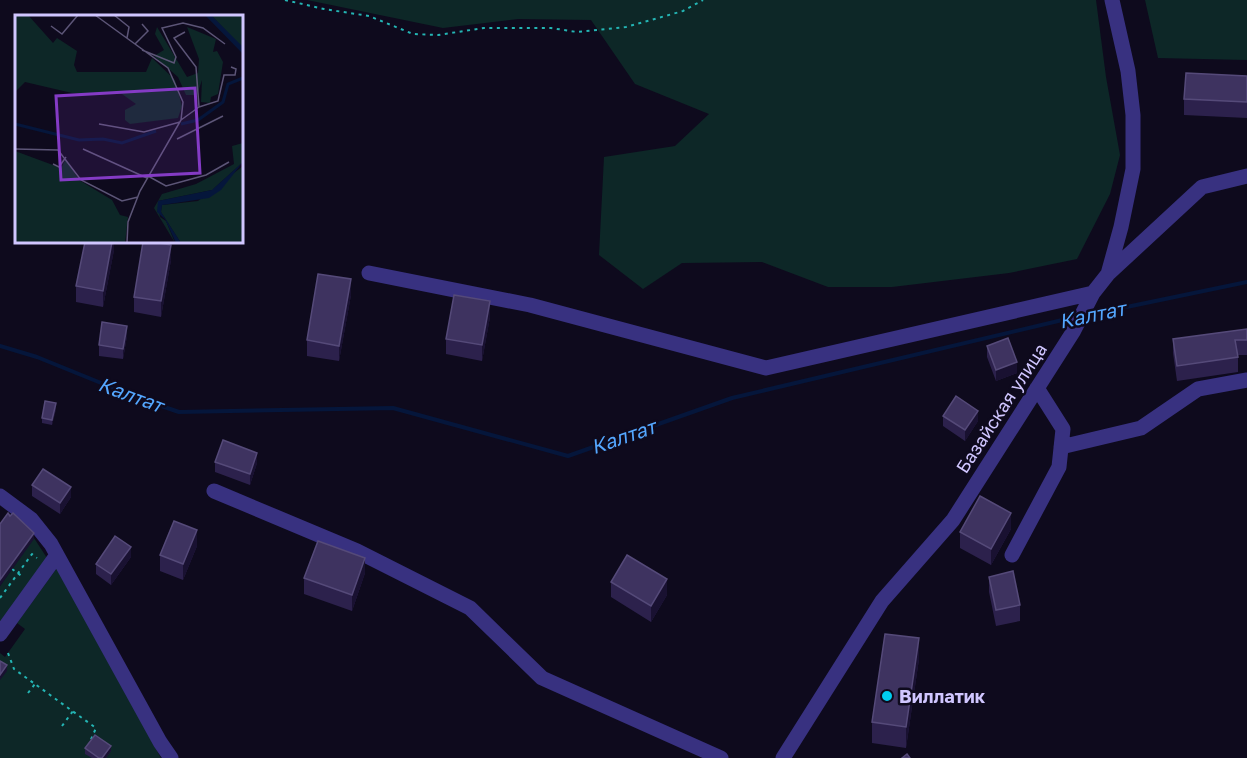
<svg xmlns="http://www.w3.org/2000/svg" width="1247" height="758" font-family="'Golos Text',sans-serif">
<rect width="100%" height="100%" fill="#0e0a1d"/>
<path fill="#0d2727" d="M307,0H1096L1106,77L1120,155L1110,194L1077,259L1009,273L892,287H828L762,262L682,263L643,289L599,255L604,157L675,146L709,114L635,84L591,20L518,19L443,28Z
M1145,0H1247V60L1158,58Z
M34,538L47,558L0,622V586Z
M57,568L161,758H0V653L5,657L25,629L17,623Z"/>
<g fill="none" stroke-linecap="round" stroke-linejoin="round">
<path stroke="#05163b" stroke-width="4" d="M1088,315L1247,282
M0,346L37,357L138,398L179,412L393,408L568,456L732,398L1075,317"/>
<path stroke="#24b5b4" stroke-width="2" stroke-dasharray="3 4.5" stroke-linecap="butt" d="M285,0L324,9L369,16L413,34L438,35L484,28H551L577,32L626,27L683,11L703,0
M12,569L23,577
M0,598L32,554L37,558
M8,653L14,669L96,728L89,744
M28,693L35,684
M62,726L73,711"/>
<path stroke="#383180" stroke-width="15" d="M369,273L530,305L766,368L1093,293
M1108,274L1202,187L1247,176
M1061,447L1141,428L1198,389L1247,380
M214,491L357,551L470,608L542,678L721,758
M0,496L31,519L51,544L160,742L171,758
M1012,555L1059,467L1063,429L1037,388
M0,634L57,555
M783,758L882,601L953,520L1073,332L1093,293L1108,274L1121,227L1133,169V115L1128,71L1112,0"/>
</g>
<path fill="#2c214c" d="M1247,76V118L1184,115V99Z
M114,242V250L103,307L76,302V286Z
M171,260L161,317L134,312V297Z
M351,295L339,361L307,356V340Z
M490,317L482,361L446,354V339Z
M1247,329V355H1238V372L1177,381L1173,353V339Z
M127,336L123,359L99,356V345Z
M987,346L1017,373L996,381L987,357Z
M56,409L52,425L42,423V418Z
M943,416L978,421L965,441L943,426Z
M215,462L257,463L250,485L215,472Z
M32,485L71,497L60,514L32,496Z
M1011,529L991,565L960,548V532Z
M197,546L183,580L160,571V555Z
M131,557L111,585L96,574V564Z
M365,573L352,611L304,594V578Z
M989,577L1020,605V621L996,626L989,592Z
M611,582L667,595L651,622L611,597Z
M919,659L906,748L872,743V722Z
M85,748L111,751L106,758H92L85,754Z"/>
<path fill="#191131" d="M112,242H114V250L103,307V291Z
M171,245V260L161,317V301Z
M351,279V295L339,361V346Z
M490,301V317L482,361V345Z
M127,326V336L123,359V349Z
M1017,362V373L996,381V370Z
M56,403V409L52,425V420Z
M978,411V421L965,441V430Z
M257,453V463L250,485V474Z
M71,487V497L60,514V503Z
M1011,513V529L991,565V549Z
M197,530V546L183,580V564Z
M34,533V539L0,586V580Z
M131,547V557L111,585V574Z
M365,558V573L352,611V595Z
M667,579V595L651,622V606Z
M919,638V659L906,748V727Z
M7,665V671L0,680V675Z
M111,746V751L106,758H102Z"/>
<path fill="#3e3360" stroke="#554a79" stroke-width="1.5" d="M1186,73L1247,76V102L1184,99Z
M85,242H112L103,291L76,286Z
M143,242H153L171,245L161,301L134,297Z
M318,274L351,279L339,346L307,340Z
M454,295L490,301L482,345L446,339Z
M102,322L127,326L123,349L99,345Z
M1247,329V340H1235L1238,357L1177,366L1173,339Z
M1008,338L1017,362L996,370L987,346Z
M956,396L978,411L965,430L943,416Z
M45,401L56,403L52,420L42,418Z
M223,440L257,453L250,474L215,462Z
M43,469L71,487L60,503L32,485Z
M980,496L1011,513L991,549L960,532Z
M8,513L10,516L13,513L34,533L0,580V524Z
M174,521L197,530L183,564L160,555Z
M115,536L131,547L111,574L96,564Z
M318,541L365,558L352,595L304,578Z
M627,555L667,579L651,606L611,582Z
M1013,571L1020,605L996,610L989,577Z
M885,634L919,638L906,727L872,722Z
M0,661L7,665L0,675Z
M95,735L111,746L102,758H99L85,748Z
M907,754L910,758H902Z"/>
<circle fill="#00ccf1" stroke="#0e0a1d" stroke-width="2" cx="887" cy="696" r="6"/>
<g text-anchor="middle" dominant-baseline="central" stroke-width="5" stroke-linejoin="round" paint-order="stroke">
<g font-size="18" fill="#d0c6ff" stroke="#0e0a1d">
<text transform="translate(1001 408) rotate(-57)">Базайская улица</text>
</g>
<g font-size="18" font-weight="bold" fill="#d0c6ff" stroke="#0e0a1d" text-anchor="start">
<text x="899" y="696">Виллатик</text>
</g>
<g font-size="20" font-style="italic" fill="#54a7ff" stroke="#0e0a1d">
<text transform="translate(1092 314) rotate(-12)">Калтат</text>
<text transform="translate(131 394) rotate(20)">Калтат</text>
<text transform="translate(623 436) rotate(-19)">Калтат</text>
</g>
</g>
<g transform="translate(15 15)">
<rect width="228" height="228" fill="#0e0a1d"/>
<path d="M0,0H13L38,28L42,23L62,36L59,50L62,57H131L137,43L160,65L167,91L163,103L115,109L110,105V95L121,89L107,79L57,78L10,67L0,77ZM196,0H228V32L224,29ZM142,12L172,62L183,58L184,44L172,12L201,24L198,37L202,36L208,47L203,79L196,82L195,88L186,87L187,65L182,80H171L163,62L139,41L149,35L140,19ZM228,128V147L197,175L143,186L145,202L151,206L160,228L139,193L147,179L181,169L219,149L217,131ZM0,136L46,153L51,144L64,165L97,185L105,200L113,202L110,228H0ZM228,151V228H166L146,197L147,190L183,186Z" fill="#0d2727"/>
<path d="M190,0H196L228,32V39ZM228,147L206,175L194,183L147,190L146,197L166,228H161L150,204L142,197L143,186L197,175Z" fill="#05163b"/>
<path fill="none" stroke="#05163b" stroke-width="3" d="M0,109L64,125L88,124L107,128L141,116M166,109L183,105L208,87L213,69L228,63"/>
<path fill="none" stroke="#5c5577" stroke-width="1.5" d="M80,0L153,53L168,87L166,105L125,176L113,207L112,228M99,0L114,12L112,23M36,11L47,19L63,0M120,29L133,16L127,9M127,35L159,48L161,42L147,13L168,8L188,13L210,29M184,92L203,86L209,60H220L221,54L216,52M166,105L184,92L181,52L159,23L170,17M84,109L129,117L165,107M162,124L208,101M0,134L43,135L66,165L107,186L123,182M68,134L132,163M38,149L44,152L51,142M133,161L151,171L191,160L214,147"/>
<path fill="#843bc5" fill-opacity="0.15" stroke="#843bc5" stroke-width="3" d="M180,73L185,158L46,165L41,81Z"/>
<rect width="228" height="228" fill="none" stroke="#d0c6ff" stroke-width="3"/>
</g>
</svg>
